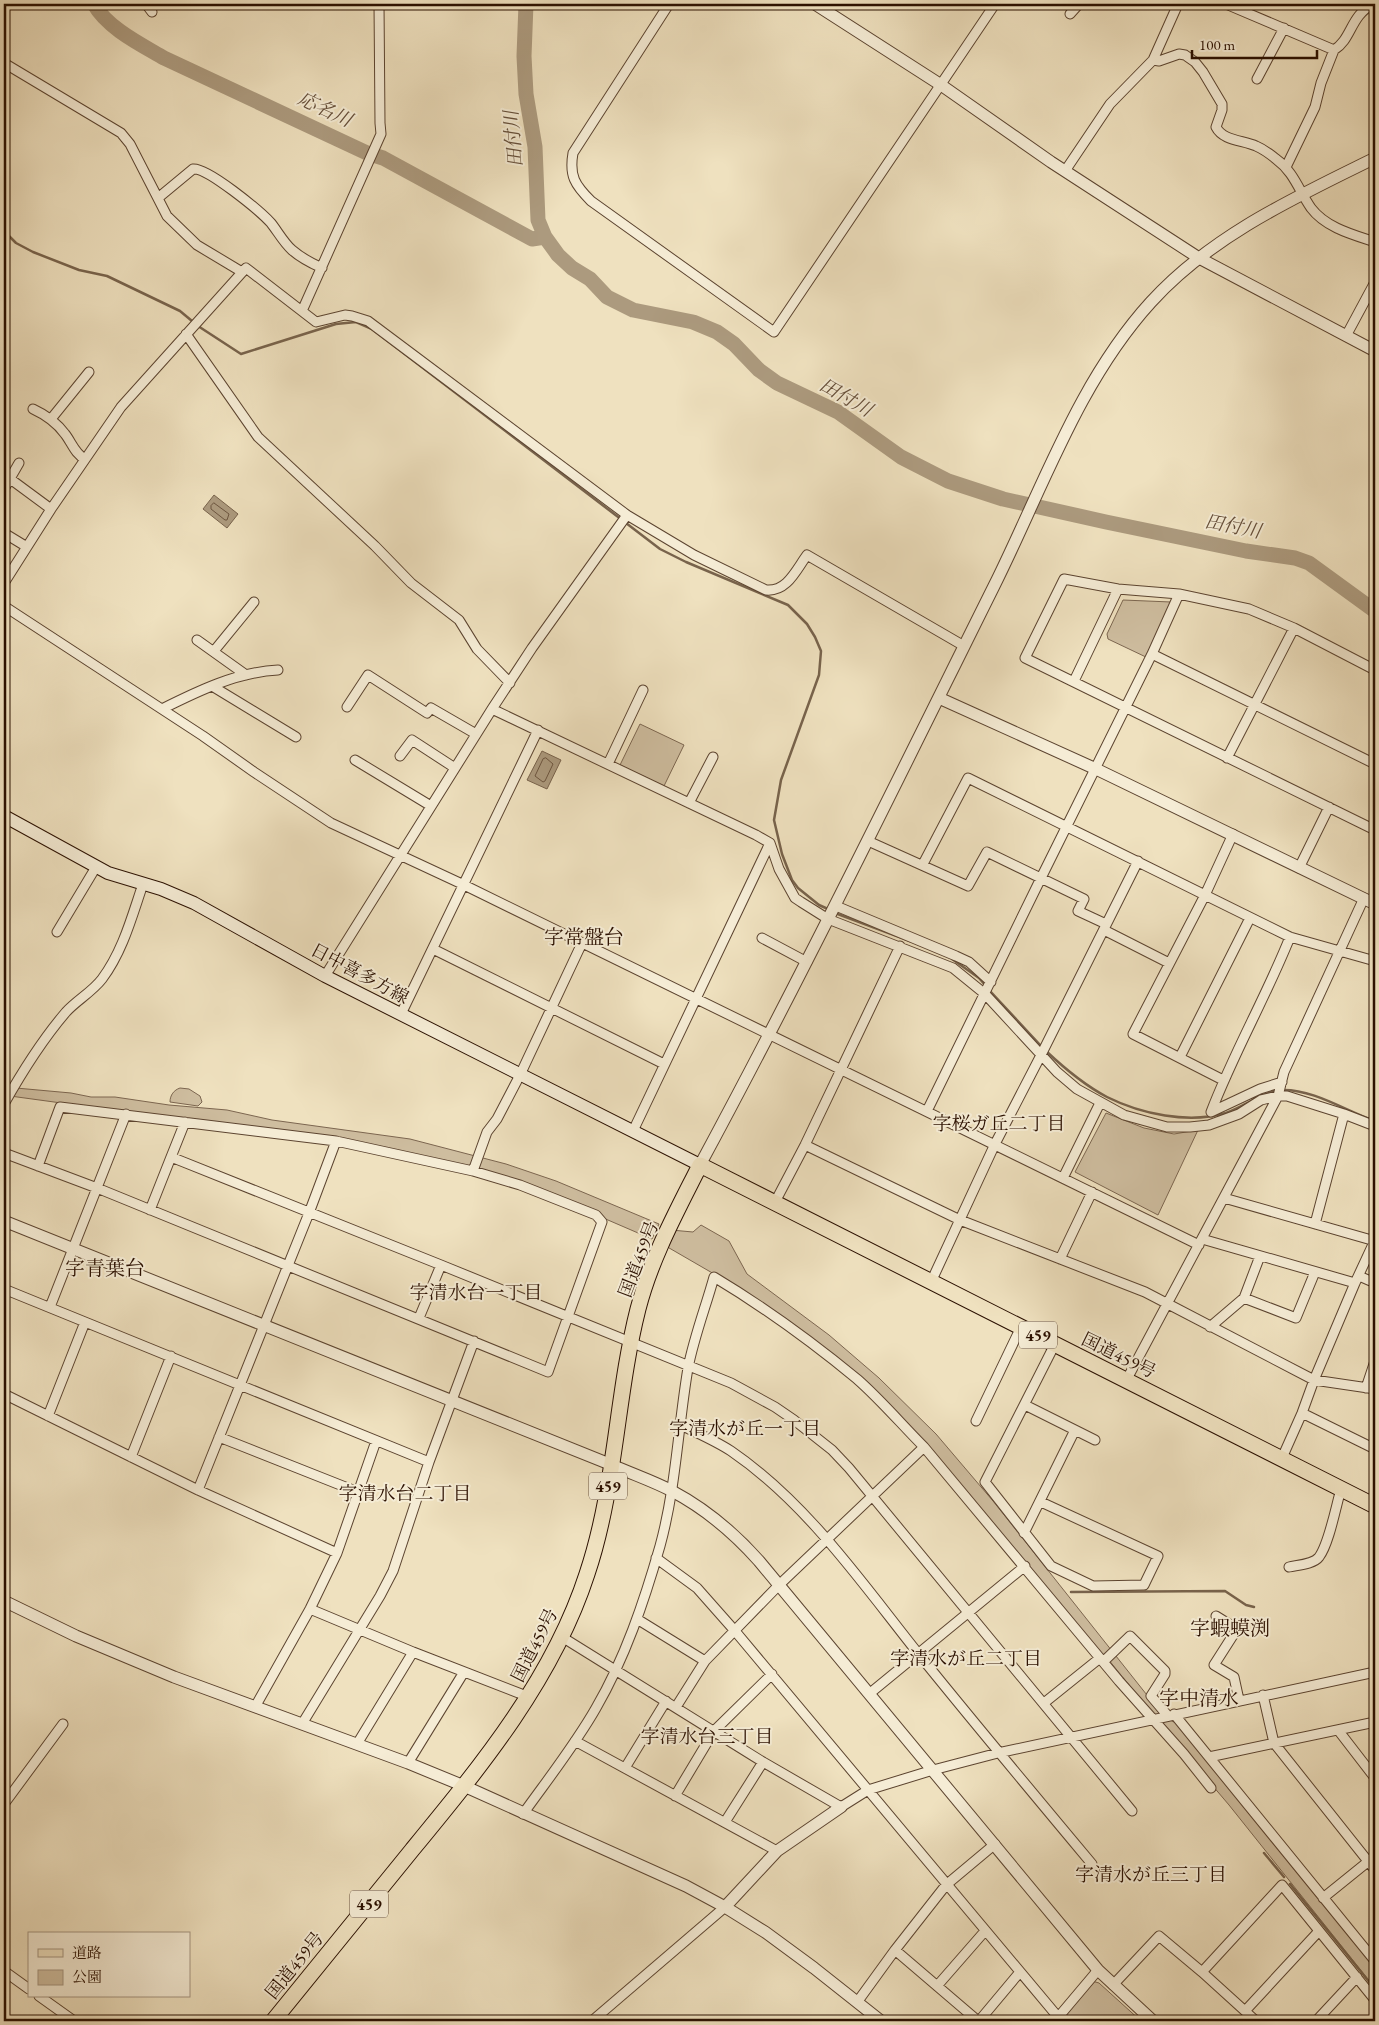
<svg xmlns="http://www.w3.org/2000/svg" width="1379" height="2025" font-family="'EB Garamond','Noto Serif JP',serif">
<rect width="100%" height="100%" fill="#efe1bf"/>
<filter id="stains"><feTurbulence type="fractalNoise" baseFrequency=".004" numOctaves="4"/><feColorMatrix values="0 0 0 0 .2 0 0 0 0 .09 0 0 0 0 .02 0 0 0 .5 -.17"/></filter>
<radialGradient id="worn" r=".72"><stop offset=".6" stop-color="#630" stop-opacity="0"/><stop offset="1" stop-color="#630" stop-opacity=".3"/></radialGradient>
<path fill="#cebd9f" stroke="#7c6650" d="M1123,600L1171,602L1148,658L1108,639L1107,634Z
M640,724L684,745L664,786L620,765Z
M16,1088L71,1093L91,1097H115L169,1105L227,1110L272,1120L410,1139L506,1164L556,1181L659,1224L652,1239L536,1189L355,1143L10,1096Z
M180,1088L189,1089L200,1096L202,1102L198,1106L170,1102C170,1095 174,1090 180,1088Z
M1106,1113L1144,1128L1174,1134L1198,1130L1158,1215L1075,1172Z
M701,1225L729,1241L747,1274L829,1335L879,1378L936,1434L993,1501L1162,1714L1155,1716L1151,1712L1108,1659L1104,1658L1092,1644L1093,1643L895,1414L740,1289L664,1245L671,1230L693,1232Z
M1170,1720L1176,1723L1375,1968V1988L1229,1805L1161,1725L1162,1722Z
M1092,1981L1099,1983L1141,2021H1059Z"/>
<path fill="#ac9a7e" stroke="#78634c" d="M214,495L238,514L227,528L203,509Z
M542,751L561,760L547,789L527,780Z"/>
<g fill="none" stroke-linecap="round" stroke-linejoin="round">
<path stroke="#6c553f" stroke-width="1" d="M214,503L229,514L227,520H225L211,509V506Z
M546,758L553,764L545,781L543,782L535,776L543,759Z"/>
<path stroke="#78634c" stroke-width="2.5" d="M4,231L16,243L33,252L79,270L107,276L180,311L198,326L241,354L336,324L356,322L372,329L660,549L686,562L788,605L807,624L815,637L821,651L819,675L781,780L774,820L782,854L792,880L798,888L819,905L828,909
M835,913L910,941
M952,959L979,978L986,986
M990,991L1042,1047
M1046,1051C1063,1067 1086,1086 1107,1097C1141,1114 1188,1124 1226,1113C1235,1110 1245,1104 1253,1100
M1282,1090C1313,1089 1346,1111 1375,1121
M1261,1096L1276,1090
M1071,1592L1225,1591L1246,1605L1254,1607
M1264,1853L1284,1877
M1290,1884L1375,1989"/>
<path stroke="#ac9a7e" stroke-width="15" d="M94,4C107,28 142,45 164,58L367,153L383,158L532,239L545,237
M526,4L524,56L526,94L535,147L538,220L545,237L558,255L572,268L590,279L607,297L633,310L693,322L717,332L734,344L759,370L777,383L838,412L901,457L948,481L1003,499L1106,522L1246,551L1295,558L1309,563L1375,611"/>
<defs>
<path id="minor" d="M146,4L152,12
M669,4L573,153C569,176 575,185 591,201L774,332L995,4
M1226,4L1334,50C1352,39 1350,16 1373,4
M1070,14L1079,4
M1153,60L1159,61L1179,54L1185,55L1195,62L1203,72L1222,104V110L1216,127C1223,141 1243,140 1256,146C1263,149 1270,154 1276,159C1294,172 1299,191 1311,208C1326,228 1354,235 1375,242
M4,63L121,133L130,144L167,216L197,245L242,272
M1257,79L1284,28
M1286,167L1315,107L1321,83L1334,50
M1065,171L1110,104L1153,60L1178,4
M158,198L193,169C207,167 260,211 271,223C278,232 284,243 292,250C301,258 311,263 322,268
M302,311L381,134L380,123L379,4
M186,334L258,437L375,546L411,583L459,620L477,649L510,683
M1346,336L1375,282
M33,409C46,415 57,423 65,434C72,443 75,454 85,459
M51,419L89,372
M4,447V446
M9,478L51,509
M4,489L19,463
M4,533L27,547
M4,583L51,509L121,407L246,268L316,322L345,315L352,316L368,321L627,515L694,555L766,590C787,592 796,570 807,555L964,646
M4,606L203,736L254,772L331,823L462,884L1199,1245
M197,640L246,675
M214,651L254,602
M1152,654L1375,764
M1375,670L1294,628L1249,609L1179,594L1118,589L1064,579L1025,658L1375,830
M1074,681L1118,589
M212,686L296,737
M347,707L368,675L427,713L431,708L476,734
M162,709C198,691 237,672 278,670
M492,709L756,835L770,843L779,869L795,898L801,902L828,919L953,968L985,994L1057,1072L1077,1089L1124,1115L1167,1127H1190L1209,1125L1239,1114L1261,1100L1278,1096H1287L1344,1114L1375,1126
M400,756L412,740L455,768
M1227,758L1294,628
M355,760L431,806
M608,764L643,690
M689,803L713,757
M868,841L968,886L987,852L1084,899L1078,911L1106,924
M923,864L968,778L1290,937L1375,961
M1299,868L1329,807
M836,906L956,956L969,962L991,982
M1104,930L1169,963
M57,932L96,867
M762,938L807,962
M433,949L664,1064
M325,976L492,709L532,648L627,515
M401,1014L538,730
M1180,1057L1250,918
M1223,1080L1133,1034L1205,895L1233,834
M4,1104C22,1072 42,1040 66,1012C77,1000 92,992 102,979C123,951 132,916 143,884
M927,1111L1041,878L1152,654L1179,594
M1211,1112C1234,1052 1266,997 1290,937
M1211,1112L1260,1089L1282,1082
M633,1131L770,843
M805,1145L960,1220L1145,1292L1314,1380L1375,1389
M4,1153L97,1188L548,1372L602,1222L596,1215L520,1185L473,1171L336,1141L60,1107L38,1166
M171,1157L185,1122
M473,1171L487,1132L497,1119L520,1075L582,943
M1063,1178L1100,1103
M1224,1198L1375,1241
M774,1204L805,1145L900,946
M150,1210L171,1157L441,1265L731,1383L775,1407L794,1420L832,1450L849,1468L1132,1811
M1315,1224L1344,1114
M1202,1239L1355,1283
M1060,1259L1092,1192
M1359,1276L1375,1283
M931,1282L995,1144L1041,1055L1138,861
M4,1289L429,1462
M1244,1298L1296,1318L1315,1272
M50,1307L126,1114
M419,1318L441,1265
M1210,1327L1244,1298L1260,1256
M1127,1379L1278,1096L1284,1072L1364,898
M1366,1388L1375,1361
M4,1394L198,1490L337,1553
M1025,1405L1095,1440
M1302,1413L1375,1449
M48,1416L85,1322
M976,1421L1021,1327
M681,1425C697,1433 716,1441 731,1451C810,1505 866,1589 925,1662C980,1730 1036,1797 1092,1864
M219,1437L358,1492
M131,1457L171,1356
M1282,1458L1302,1413L1314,1380L1355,1283L1375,1240
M198,1490L309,1213L336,1141
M1041,1502L1158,1556L1144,1585L1093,1586L1051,1566L985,1482L1055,1344
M1024,1533L1075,1430
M656,1558L697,1588L735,1631L1058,2017
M1289,1567C1298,1565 1314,1564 1319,1557C1329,1544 1336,1506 1341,1489
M310,1609L413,1652L529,1697
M1216,1616L1237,1629L1214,1665L1234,1677L1239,1700
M637,1619L705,1661L779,1585L924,1447
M562,1637L763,1762L841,1807L868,1790L933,1770L998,1753L1375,1672
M1103,1662L1130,1636L1165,1671V1674L1151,1696L1168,1716
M869,1694L1025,1566
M1263,1695L1274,1743L1375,1870
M1044,1703L1100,1658
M255,1707L310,1609L337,1553L376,1441
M676,1707L705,1661
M1174,1714L1375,1961
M302,1724L380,1596L393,1571L429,1462L474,1341
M1338,1730L1375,1778
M575,1741L777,1851
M357,1744L413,1652
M1209,1757L1375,1722
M408,1763L464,1672
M625,1768L666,1701
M675,1796L714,1731L772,1674
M4,1804L63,1724
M523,1814C548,1779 575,1745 596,1708C625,1658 644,1602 660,1546C676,1488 678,1427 688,1368C694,1337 706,1306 714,1277C764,1307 812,1342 857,1379C881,1400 902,1425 924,1447L1119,1681L1184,1754L1211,1788
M725,1822L763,1762
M1323,1898L1375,1856
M895,1950L978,2021
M4,1971L29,1989
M1202,1972L1256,2021
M1113,1985L1159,1936L1202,1972L1282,1885L1375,2000
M937,1986L985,1931
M39,1996L74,2021
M858,2001L895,1950L946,1885L995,1844
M1245,2011L1319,1931
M592,2021L725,1907
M979,2021L1020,1972
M1055,2021L1098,1970
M1316,2021L1357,1977"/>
<path id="tertiary" d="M815,4L941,85L1051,162L1199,258L1375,351
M939,698L1096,769L1375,904
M700,1165C803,974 898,779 994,586C1042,490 1078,382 1151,302C1212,235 1296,197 1375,158
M4,1221L612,1465C632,1474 653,1481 672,1491C704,1508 735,1534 759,1561L1098,1970L1153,2021
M4,1601L76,1636L174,1677L408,1763L464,1786L686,1886L725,1907L765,1932L814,1968L881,2021
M725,1907L777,1851L841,1807"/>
<path id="secondary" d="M4,816L108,873L161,889L194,903L325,976L700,1165"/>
<path id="primary" d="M1374,4L1375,6"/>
<path id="trunk" d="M273,2021C319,1964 366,1907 412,1850C481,1766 553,1679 587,1574C616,1488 616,1396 638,1309C651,1258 677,1211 700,1165L1375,1506"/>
</defs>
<use href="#minor" stroke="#5c4430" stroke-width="11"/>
<use href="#tertiary" stroke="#5c4430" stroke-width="13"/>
<use href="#secondary" stroke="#2b1000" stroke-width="14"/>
<use href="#primary" stroke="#2b1000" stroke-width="16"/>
<use href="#trunk" stroke="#2b1000" stroke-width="17"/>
<use href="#minor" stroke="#f5ecd5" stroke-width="9"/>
<use href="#tertiary" stroke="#f5ecd5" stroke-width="11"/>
<use href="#secondary" stroke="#f5ecd5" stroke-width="12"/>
<use href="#primary" stroke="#efe1bf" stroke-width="14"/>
<use href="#trunk" stroke="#efe1bf" stroke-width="15"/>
</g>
<g text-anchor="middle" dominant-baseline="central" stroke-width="4" stroke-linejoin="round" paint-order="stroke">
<g fill="#f5ecd5" stroke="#685240" stroke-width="1">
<rect x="1019" y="1321.5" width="38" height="27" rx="4"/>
<rect x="589" y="1472.5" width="38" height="27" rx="4"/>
<rect x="350" y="1890.5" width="38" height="27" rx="4"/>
</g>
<g font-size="16" font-weight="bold" fill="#2b1000">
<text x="1038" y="1335">459</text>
<text x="608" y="1486">459</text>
<text x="369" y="1904">459</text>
</g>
<g font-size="18" fill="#2b1000" stroke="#f5ecd5">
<text transform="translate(360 973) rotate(28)">日中喜多方線</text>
<text transform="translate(638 1259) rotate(-69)">国道459号</text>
<text transform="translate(1119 1355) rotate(26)">国道459号</text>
<text transform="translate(534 1645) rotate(-63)">国道459号</text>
<text transform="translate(294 1965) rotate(-51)">国道459号</text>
</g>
<g font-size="19" font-style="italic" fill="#654e39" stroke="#f5ecd5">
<text transform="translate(325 109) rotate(25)">応名川</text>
<text transform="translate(513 139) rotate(-95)">田付川</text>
<text transform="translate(846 397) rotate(30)">田付川</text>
<text transform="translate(1233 526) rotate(11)">田付川</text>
</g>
<g font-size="19" fill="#2b1000" stroke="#f5ecd5">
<text x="999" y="1123">字桜ガ丘二丁目</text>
<text x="476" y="1292">字清水台一丁目</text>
<text x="745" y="1428">字清水が丘一丁目</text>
<text x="405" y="1493">字清水台二丁目</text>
<text x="966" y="1658">字清水が丘二丁目</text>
<text x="707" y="1736">字清水台三丁目</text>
<text x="1151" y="1874">字清水が丘三丁目</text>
</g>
<g font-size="20" fill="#2b1000" stroke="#f5ecd5">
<text x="584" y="937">字常盤台</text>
<text x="105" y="1268">字青葉台</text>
<text x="1230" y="1628">字蝦蟆渕</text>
<text x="1199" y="1698">字中清水</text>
</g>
</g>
<rect width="1379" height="2025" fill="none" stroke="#efe1bf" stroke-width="20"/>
<rect x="5" y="5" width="1369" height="2015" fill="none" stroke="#2b1000" stroke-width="2.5"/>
<rect x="10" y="10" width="1359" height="2005" fill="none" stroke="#2b1000"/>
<rect x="28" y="1932" width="162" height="65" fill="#f5ecd5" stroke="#a49480"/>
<rect x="38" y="1949" width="25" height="8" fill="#efe1bf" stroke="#a49480"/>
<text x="72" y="1958" font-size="15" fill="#2b1000">道路</text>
<rect x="38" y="1970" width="25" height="15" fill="#cebd9f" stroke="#a49480"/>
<text x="72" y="1982" font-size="15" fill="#2b1000">公園</text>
<path d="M1192 50v8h125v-8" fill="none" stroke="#2b1000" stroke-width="2.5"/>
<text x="1199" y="50" font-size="15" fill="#2b1000" stroke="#f5ecd5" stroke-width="4" paint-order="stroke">100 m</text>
<rect width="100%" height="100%" filter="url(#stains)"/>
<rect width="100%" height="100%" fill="url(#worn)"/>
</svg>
